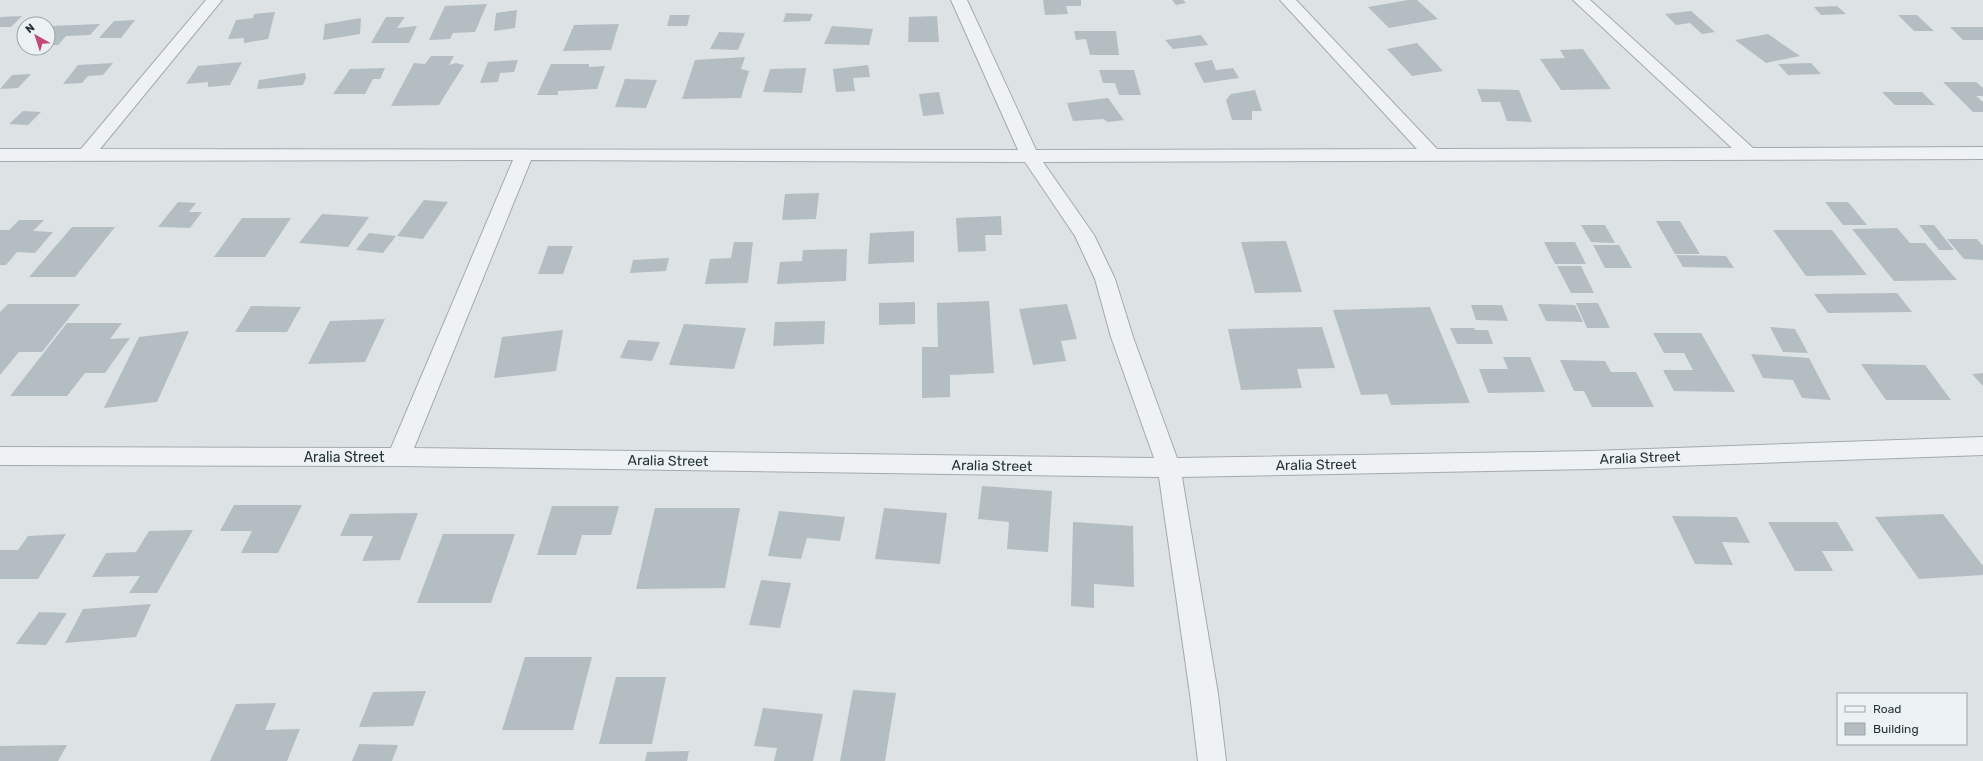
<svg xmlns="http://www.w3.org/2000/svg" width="1983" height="761" font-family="Rubik,sans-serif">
<rect width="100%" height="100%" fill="#dde2e5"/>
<path fill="#b4bdc2" d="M1043,0H1081V6H1066L1068,14L1045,15Z
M1172,0H1183L1186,3L1176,5Z
M1408,0H1417L1438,19L1389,28L1368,7Z
M487,4L475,32L453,33L450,39L429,40L445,6Z
M1837,6L1846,14L1821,15L1814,7Z
M517,10L515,28L494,31L496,13Z
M1691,11L1715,32L1702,34L1690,23L1676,25L1665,14Z
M275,12L268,39L244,43V38L228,39L236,20L253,18L254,14Z
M786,13L813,14L810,21L783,22Z
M670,15H690L687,26H667Z
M1898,15H1917L1934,31H1914Z
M22,16L11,27H0V17Z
M937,16L939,42H908L909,17Z
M386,17H405L397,28L417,26L409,43H371Z
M361,18L360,34L323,40L325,24Z
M135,20L121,38H99L114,21Z
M100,24L90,35L66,36L58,45H48V29L51,26Z
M619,24L611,50L563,51L574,25Z
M832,26L873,29L869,45L824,44Z
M1950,27H1983V40H1963Z
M1074,31H1116L1119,55H1090L1086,39L1076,40Z
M719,32L745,33L738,50L710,49Z
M1768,34L1800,56L1766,63L1735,40Z
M1201,35L1208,45L1173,49L1165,40Z
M1417,43L1443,71L1412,76L1387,49Z
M1583,49L1611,89L1561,90L1540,59L1565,58L1560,50Z
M431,56H454L449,65L456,63L464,65L439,105L391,106L414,63L425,64Z
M745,57L741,69L749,71L741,98L682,99L695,60Z
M518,60L514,72L500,73L498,82L480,83L488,62Z
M1212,60L1216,70L1233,68L1239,78L1204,83L1194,63Z
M242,62L230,85L208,87V82L186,84L198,66Z
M113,63L103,75L88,76L82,83L63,84L78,65Z
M1811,63L1821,74L1788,75L1778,64Z
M551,64H589V67L605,66L597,89L558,91V95H537Z
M868,65L870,77L853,78L855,91L836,92L833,69Z
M385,68L380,79H373L365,94H333L350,69Z
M806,68L802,93L763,92L770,69Z
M1099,70H1134L1141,95H1119L1115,83H1103Z
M305,73L306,78L303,85L257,89L259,80Z
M31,74L18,88L0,89L12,75Z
M625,79L657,80L646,108L615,107Z
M1943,82H1976L1983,88V96H1976L1983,102V112H1973Z
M1477,89L1519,90L1532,122L1507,121L1500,102H1482Z
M1255,90L1262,111H1252V120H1232L1226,100L1231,94Z
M939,92L944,114L923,116L919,94Z
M1882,92H1922L1935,105H1895Z
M1108,98L1124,120L1108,122L1103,119L1073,121L1067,103Z
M23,111L41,112L28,125L9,124Z
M819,193L816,219L782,220L785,194Z
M424,200L448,202L423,239L397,236Z
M178,202L196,203L189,212H202L190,228L158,227Z
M1825,202H1848L1867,225H1843Z
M322,214L369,217L348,247L299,243Z
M1001,216L1002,235H985L986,251L958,252L956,218Z
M242,218H291L265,257H214Z
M19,220H44L33,231L53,232L35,253L17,252L6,265H0V230H9Z
M1656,221H1680L1700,254H1675Z
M1581,225H1605L1615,243L1591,242Z
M1919,225H1934L1954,250H1939Z
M72,227H115L75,277H29Z
M1897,228L1910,243H1925L1957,280L1894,281L1852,229Z
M1773,230H1832L1867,275L1806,276Z
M914,231V262L868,264L870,233Z
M369,233L396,236L383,253L356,250Z
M1947,239H1977L1983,246V260L1964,259Z
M1286,241L1302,292L1255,293L1241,242Z
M734,242H753L748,283L705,284L710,259L731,258Z
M1544,242H1575L1586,264H1555Z
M1593,245H1619L1632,268H1605Z
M548,246H573L563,274H538Z
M847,249L846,281L777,284L780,262L802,261L803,250Z
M1676,255L1726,256L1734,268L1683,267Z
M669,258L666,271L630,273L633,260Z
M1557,266H1581L1594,293H1571Z
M1897,293L1912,312L1828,313L1814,294Z
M989,301L994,373L950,375V397L922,398V347H938L937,303Z
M915,302V324L879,325V303Z
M1576,303H1598L1610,328H1587Z
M8,304H80L42,352H19L0,375V312Z
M1067,304L1077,339L1061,341L1066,361L1033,365L1019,309Z
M1538,304L1575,305L1583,322L1546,321Z
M1471,305H1502L1508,321L1476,320Z
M251,306L301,307L287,332H235Z
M1430,307L1470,403L1391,405L1387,394L1361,395L1333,310Z
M385,319L365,362L308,364L330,321Z
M825,321L824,344L773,346L775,322Z
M67,323H122L110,339L130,338L105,373H85L67,396H10Z
M684,324L746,328L734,369L669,365Z
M1322,327L1335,368L1297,369L1302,388L1241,390L1228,329Z
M1770,327L1795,329L1808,353L1783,352Z
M1450,328H1474L1475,330H1488L1493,344H1457Z
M563,330L556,371L494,378L502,337Z
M189,331L157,402L104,408L139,337Z
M1653,333H1701L1735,392L1674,391L1663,370H1693L1684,353H1664Z
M628,340L660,342L652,361L620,358Z
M1751,354L1809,358L1831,400L1802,398L1793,380L1763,378Z
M1503,357H1530L1545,392L1488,393L1479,369H1508Z
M1560,360L1605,361L1611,372H1636L1654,407H1592L1584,391H1574Z
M1861,364L1925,365L1951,400H1886Z
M1983,373V386L1972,374Z
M982,486L1052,491L1048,552L1007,549L1009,522L978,519Z
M234,505H302L278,553H241L252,531H220Z
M552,506H619L611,535H582L576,555H537Z
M655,508H740L725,588L636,589Z
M884,508L947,513L940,564L875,559Z
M779,511L845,517L840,541L807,538L801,559L768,556Z
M418,513L400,560L362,561L373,536H340L350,514Z
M1943,514L1983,566V575L1919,579L1875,517Z
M1672,516L1737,517L1750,543L1722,542L1733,565L1695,564Z
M1073,522L1133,526L1134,587L1094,584V608L1071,606Z
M1768,522H1837L1854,551H1822L1833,571H1795Z
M193,530L157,593H129L140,576L92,577L106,553L136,552L149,531Z
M66,534L38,579H0V550H18L28,536Z
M443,534H515L491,603H417Z
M761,580L791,583L780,628L749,625Z
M151,604L136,637L65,643L83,609Z
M39,612L67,613L46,645L16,644Z
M525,657H592L573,730H502Z
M616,677H666L652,744H599Z
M853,690L896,693L885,761H840Z
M426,691L413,726L359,727L373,692Z
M276,703L265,730L300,729L287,761H210L236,704Z
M763,708L823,714L813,761H774L777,748L754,746Z
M359,744L398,745L392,761H352Z
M67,745L58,761H0V746Z
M689,751L687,761H645L647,752Z"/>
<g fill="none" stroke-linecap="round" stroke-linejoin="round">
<defs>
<path id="street" d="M206,0H222L100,149L1018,150L951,0H967L1036,150L1417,149L1280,0H1296L1437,149L1732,148L1573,0H1590L1753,148L1983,147V159L1043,162L1094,235L1115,279L1133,337L1177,458L1592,451L1983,437V455L1592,469L1182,477L1218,694L1226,761H1198L1190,694L1159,477L399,466L0,465V447L391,448L513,160L0,161V149H81ZM531,160L1025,162L1075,236L1095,279L1111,337L1154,458L414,448Z"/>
</defs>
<use href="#street" stroke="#a3aaaf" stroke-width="2"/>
<use href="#street" fill="#eff2f4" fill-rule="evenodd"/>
</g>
<g text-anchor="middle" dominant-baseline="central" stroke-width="3" stroke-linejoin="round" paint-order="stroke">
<g font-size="14" fill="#27333b" stroke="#ecf1f3">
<text x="344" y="457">Aralia Street</text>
<text transform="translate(1640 458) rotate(-2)">Aralia Street</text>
<text transform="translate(668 461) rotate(1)">Aralia Street</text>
<text transform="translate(1316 465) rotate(-1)">Aralia Street</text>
<text transform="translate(992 466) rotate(1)">Aralia Street</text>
</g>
</g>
<rect x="1837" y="693" width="130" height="52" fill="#ecf1f3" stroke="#9da5a9"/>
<rect x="1845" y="706" width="20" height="6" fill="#eff2f4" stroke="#9da5a9"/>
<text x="1873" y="713" font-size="12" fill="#27333b">Road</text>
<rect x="1845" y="723" width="20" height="12" fill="#b4bdc2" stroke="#9da5a9"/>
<text x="1873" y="733" font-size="12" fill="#27333b">Building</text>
<g transform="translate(36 36) rotate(321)"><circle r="19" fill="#ecf1f3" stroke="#9da5a9"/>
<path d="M0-3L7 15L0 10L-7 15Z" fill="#c34979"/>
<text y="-6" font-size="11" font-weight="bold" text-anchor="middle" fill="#27333b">N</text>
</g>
</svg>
